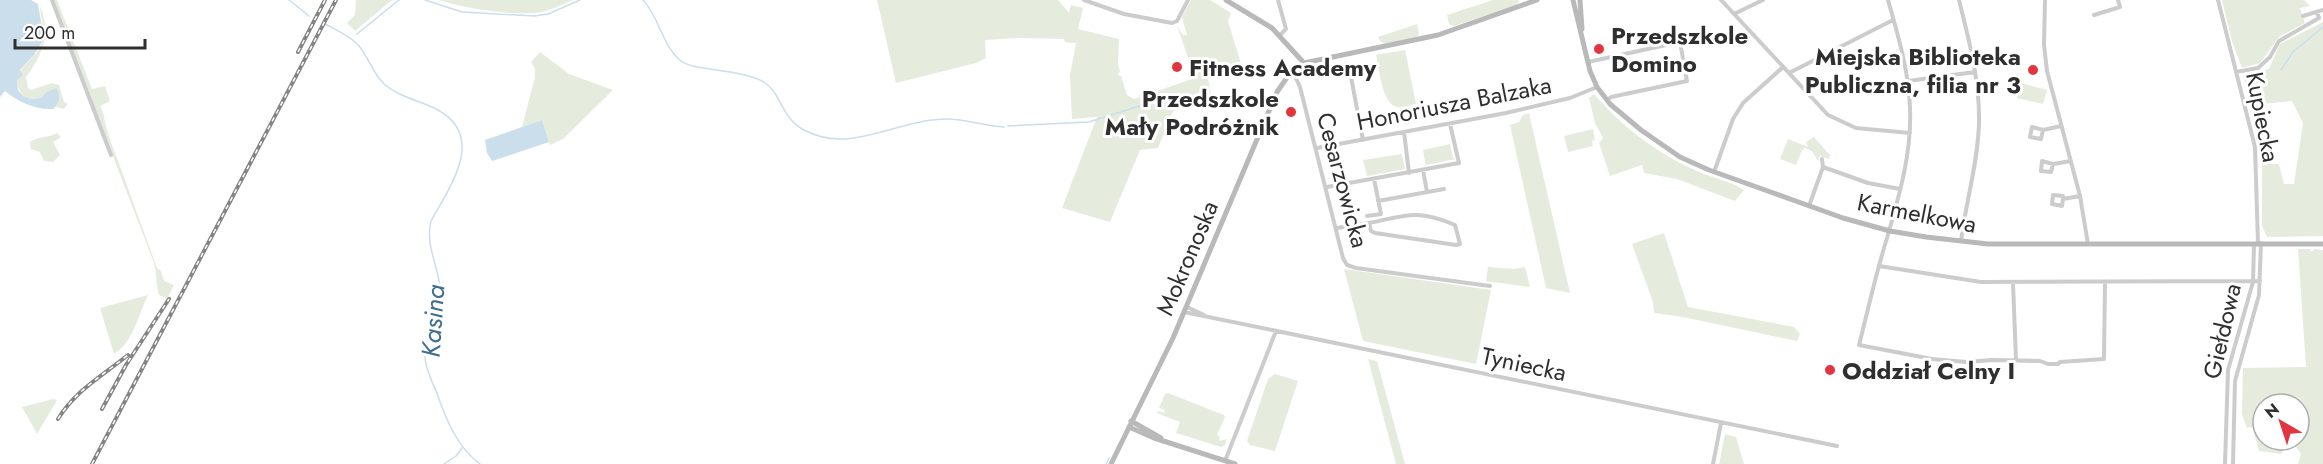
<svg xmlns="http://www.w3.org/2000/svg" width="2323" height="464" font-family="Jost,sans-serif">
<rect width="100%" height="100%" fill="#fff"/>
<path fill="#e5ecdd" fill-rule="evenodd" d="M53,0H57L92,89L105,86L110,101L100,106C105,114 104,121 107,130C110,140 113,149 117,158L157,268L161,271L164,281L174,285L167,299L159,295C156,287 157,274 154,263Z
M356,0H392L355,31L347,23L355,15Z
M439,0H573C563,4 552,10 542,12C518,17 463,8 439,0Z
M877,0H1058L1069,13L1071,5L1083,8L1078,29L1119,39L1118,64L1120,72L1118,73L1119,76H1121L1127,95L1134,99L1195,78L1177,26L1183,35H1187L1182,17L1191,0H1210L1231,13L1228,21L1243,70L1207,74L1212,98L1208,99L1207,103L1173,111L1158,148L1140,150L1110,222L1062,208L1097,117L1072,119L1070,75L1076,43L1065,42L1064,39L1020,38L985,40L986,58L976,63L896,83Z
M1493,0H1518L1519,2L1517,5L1454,26L1449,24L1447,15Z
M2222,0H2304L2310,6L2300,8L2305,23L2279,37L2260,63L2242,68L2232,41Z
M40,6C52,33 42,56 26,77L28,88L31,90L52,83L59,85L64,102L68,103L64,109L56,107L58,103L56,88L46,92L41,98L31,99L23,96C4,70 38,62 43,40C46,29 40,17 40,6Z
M2323,22V236L2267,237L2262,226V164H2279L2284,184H2294L2303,123L2292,101L2251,105L2243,75L2269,69L2280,44Z
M1417,24L1419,34L1417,37L1385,44L1380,41L1378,37Z
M1405,50L1416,104C1410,105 1403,108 1397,107C1382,104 1379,68 1376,55Z
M540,52L569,74L613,90L563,139L550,145L542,120L522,127L535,77V69L531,62Z
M2021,83L2047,90L2043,104L2017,98Z
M1594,94C1622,127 1658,154 1697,171C1712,178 1731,181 1744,190L1735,201L1677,179L1644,173L1642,165L1610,176L1599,143L1603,138L1595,123L1589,98Z
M1529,113L1570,293L1546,288L1510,125L1519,122L1523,115Z
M1593,129L1595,140L1592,141L1593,146L1568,152L1564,136Z
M57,133L61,137L53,142L60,155L53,162L44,161L40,152L31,149L30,142C39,136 48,138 57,133Z
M1814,137L1830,155L1829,159L1820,156L1818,161L1812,151L1805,148L1802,150L1796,165L1780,159L1788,139L1808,147L1806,142Z
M1450,144L1453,158L1456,159L1426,165V168L1423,150Z
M1402,154L1405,169L1367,176L1363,160Z
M1664,233L1688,307L1794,327L1800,334L1797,341L1683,317L1654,313L1653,302L1632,244Z
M2298,249H2310L2311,252L2314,249L2323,250V464H2298L2301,454L2296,447H2285L2281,454L2259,451L2253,429L2251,427L2247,428L2242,414L2243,368L2306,367ZM2263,404H2299V440H2263Z
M1488,267L1514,269L1525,267L1530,287L1486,281Z
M1344,269L1491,290L1476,364L1363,341Z
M148,295C139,314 132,344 114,354L100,308Z
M1368,359L1377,361L1405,464H1396Z
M1275,374L1298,381L1275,451L1250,445L1247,441L1268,379Z
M1168,393L1224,415L1225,417L1217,435L1220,437L1219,441L1227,439L1225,445L1221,447L1176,433L1180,422L1157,413L1158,411L1164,413L1165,410L1159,408L1165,394Z
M53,399L57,400L37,434L22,407Z
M1725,434L1736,437L1744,464H1719Z"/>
<path fill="#cadeeb" d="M0,0H31L38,4L44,39L34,55L20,70L23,75L17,80L18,90L23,96L31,99L41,98L46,92L56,88C61,94 60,104 53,109C36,110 18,102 5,91L0,97Z
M542,120L549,142L492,161L487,153L485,140Z"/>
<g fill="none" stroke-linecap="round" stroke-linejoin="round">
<path stroke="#cadeeb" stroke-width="1.5" d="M289,0L309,16
M425,0L462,12L534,16L548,14L580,0
M643,0C660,18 661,44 681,61C693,71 742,69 764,82C782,94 781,118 804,130C852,156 900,117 950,119C968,120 986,126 1004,127
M325,24C336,30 351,36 359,46C369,58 373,74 384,84C399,97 421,101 438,110C487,137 449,188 431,221C425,245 438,265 440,288C442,311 426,333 425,356C425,367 431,380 436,391C446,419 456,446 480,464
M357,34L399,0
M2281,70L2293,52L2323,27
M1008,126L1089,122L1177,94
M444,464L456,456L462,448
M1106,464L1109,458"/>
<path stroke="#ccc" stroke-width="4" d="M52,0L111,155
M1084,0L1124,14L1172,23L1177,21L1188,0
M1278,0L1286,29L1280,35
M1721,0L1828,115L1856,128L1910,133
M1888,0C1898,35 1909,72 1910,108C1912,153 1899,196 1887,238C1876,273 1868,310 1859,345L1932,359L1966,362L1992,360L2040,361L2048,364H2058L2060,362L2104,359L2105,282
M1959,0C1969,40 1980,81 1979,123C1978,163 1966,201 1961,241
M2045,0L2044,45L2047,71L2080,196L2088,244
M2218,0L2255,147L2258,243
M1734,14L1763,0
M2094,15L2120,7L2118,0
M2303,16L2323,10
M1588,62L1680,42L1687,81L1611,97L1607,100
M1293,72L1300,87L1343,258L1347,265L1356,268L1490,286
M1350,72L1363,140
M2236,72L2258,68L2270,57L2279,41L2319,18L2317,12
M1789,73L1893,20
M1908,81L1975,72
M2043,130L2041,139L2030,137L2032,127L2043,130L2061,126
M1404,132L1409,173
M1317,148L1506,113L1570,98L1597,87
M1822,159L1823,167
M2053,164L2051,172L2041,171L2042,161L2053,164L2071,161
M1423,170L1427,192
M1714,172L1733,119L1743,103L1783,67
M1327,187L1459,163L1450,124
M2063,199L2062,206L2052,204L2053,195L2063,196V199L2080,196
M1378,201L1444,189
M1809,206L1823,167L1868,183L1900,189
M1367,216L1381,214L1374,179
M1337,228L1369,223L1371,231L1375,233L1456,245L1460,244L1455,225C1418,209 1407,215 1369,223
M1879,266L1981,282L2260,281
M2013,283L2016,360
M1187,307L1204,315
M1184,312L1837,446
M1225,461L1276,331
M1713,464L1721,423
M2225,464L2228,370L2253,282L2254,244
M2233,464L2235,381L2259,295L2261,243"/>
<path stroke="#b9b9b9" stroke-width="5" d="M1226,0L1272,28L1304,63
M1573,0L1590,71L1597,87L1610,104L1641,130L1680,157L1709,170L1843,218L1890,231L1926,237L1988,244H2323
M1580,0L1582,29
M1131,421L1161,438
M1129,427L1154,438L1235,464
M1111,464L1173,338L1277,92L1288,76L1304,63L1438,35L1537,0"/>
<defs>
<path id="rail" d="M298,52L325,0
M102,409L126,365L169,299
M58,419C76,390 102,376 128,355
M92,464L336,0"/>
</defs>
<use href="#rail" stroke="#848484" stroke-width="4"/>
<use href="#rail" stroke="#fff" stroke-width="1.5" stroke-dasharray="4.5" stroke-linecap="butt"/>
</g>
<g fill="#e2353f" stroke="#fff" stroke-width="2">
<circle cx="1599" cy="49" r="6"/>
<circle cx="1177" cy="67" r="6"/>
<circle cx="2033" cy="70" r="6"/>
<circle cx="1291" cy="112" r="6"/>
<circle cx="1830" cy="370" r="6"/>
</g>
<g text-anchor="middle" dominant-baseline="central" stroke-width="6" stroke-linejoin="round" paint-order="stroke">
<g font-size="24" font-weight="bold" fill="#2f2f2f" stroke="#fff" text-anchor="start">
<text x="1611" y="35">Przedszkole<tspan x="1611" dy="28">Domino</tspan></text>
<text x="2021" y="56" text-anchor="end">Miejska Biblioteka<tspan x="2021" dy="28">Publiczna, filia nr 3</tspan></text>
<text x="1189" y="67">Fitness Academy</text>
<text x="1279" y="98" text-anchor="end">Przedszkole<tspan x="1279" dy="28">Mały Podróżnik</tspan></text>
<text x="1842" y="370">Oddział Celny I</text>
</g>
<g font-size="24" fill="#2f2f2f" stroke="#fff">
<text transform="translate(1454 103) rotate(-11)">Honoriusza Balzaka</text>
<text transform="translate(2263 117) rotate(79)">Kupiecka</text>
<text transform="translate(1343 180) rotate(75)">Cesarzowicka</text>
<text transform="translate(1917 213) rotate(11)">Karmelkowa</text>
<text transform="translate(1187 258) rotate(-67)">Mokronoska</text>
<text transform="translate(2222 331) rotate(-77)">Giełdowa</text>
<text transform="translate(1524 364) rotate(12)">Tyniecka</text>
</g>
<g font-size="26" font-style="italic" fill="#3e6f90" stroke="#fff">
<text transform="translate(433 321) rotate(-86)">Kasina</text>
</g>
</g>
<g transform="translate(2281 422) rotate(321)"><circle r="28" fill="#ffffff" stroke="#acacac" stroke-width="1.5"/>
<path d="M0-4.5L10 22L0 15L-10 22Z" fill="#e2353f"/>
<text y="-9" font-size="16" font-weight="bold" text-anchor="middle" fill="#2f2f2f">N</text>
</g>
<path d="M15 39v9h130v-9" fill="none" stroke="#2f2f2f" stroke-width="3"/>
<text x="24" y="39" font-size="18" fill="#2f2f2f" stroke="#ffffff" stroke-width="4.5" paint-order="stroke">200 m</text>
</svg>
